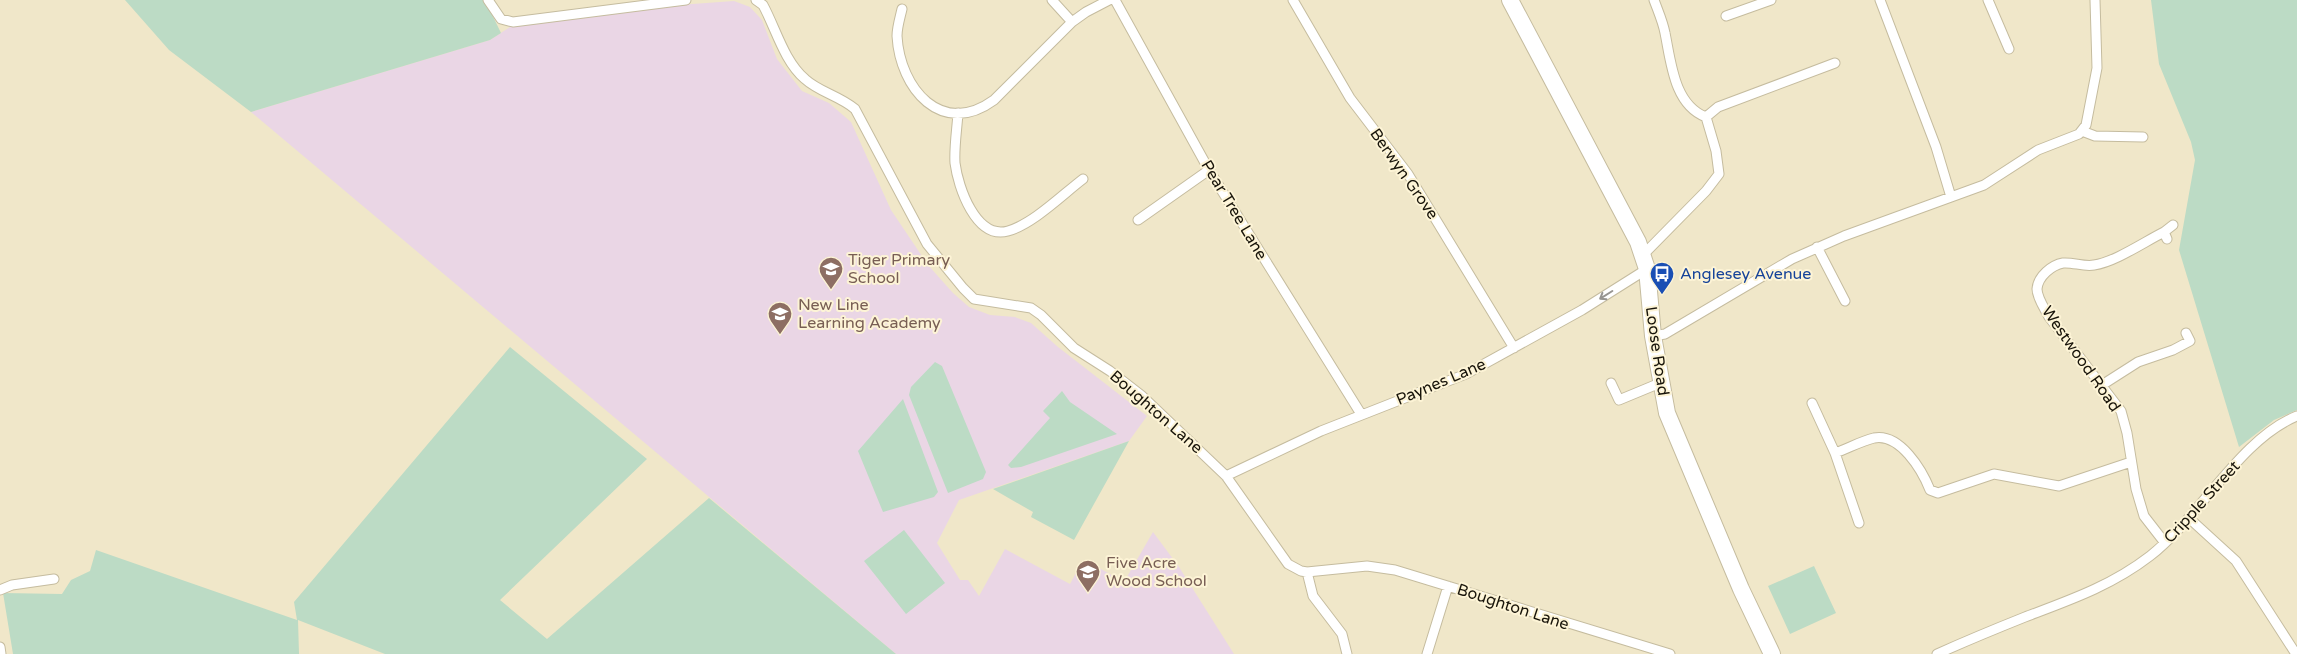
<svg xmlns="http://www.w3.org/2000/svg" width="2297" height="654" font-family="'Varela Round',sans-serif">
<rect width="100%" height="100%" fill="#f0e7c9"/>
<path fill="#ead6e5" d="M734,1L750,7L762,20L777,59L802,91L829,103L851,122L891,210L928,265L953,293L969,307L990,315L1015,317L1031,323L1058,347L1147,416L1129,441L959,500L937,543L960,580H968L979,596L1005,549L1070,584L1078,569L1087,574L1092,564L1124,582L1153,532L1179,567L1234,654H896L251,112L490,40L510,27L609,10Z"/>
<path fill="#bcdbc5" d="M125,0H485L501,33L490,40L251,112L169,50Z
M2151,0H2297V410L2274,420L2239,447L2179,250L2195,160L2191,142L2159,64Z
M510,347L647,459L500,600L547,639L709,498L896,654H385L298,620L299,654H13L3,593L62,594L71,580L90,571L96,550L297,620L294,602Z
M935,362L942,366L986,472L983,479L948,493L909,395L911,387Z
M1062,391L1070,402L1117,434L1021,467L1011,468L1008,465L1050,418L1043,411Z
M903,399L938,492L934,497L883,512L858,451Z
M1129,441L1074,540L1031,517L1033,512L993,489Z
M904,530L945,583L906,614L864,561Z
M1814,566L1836,613L1790,634L1768,586Z"/>
<g fill="none" stroke-linecap="round" stroke-linejoin="round">
<defs>
<path id="street" d="M488,0L501,19L513,22L686,0
M756,0L763,5C776,29 784,61 805,79C819,92 840,96 855,109L927,244L963,288L974,299L1031,308L1041,315L1074,348L1110,371L1141,395L1226,476L1288,564L1301,571L1307,572L1367,566L1395,570L1670,654
M1052,0L1072,22
M1115,0L1209,170L1361,414
M1293,0L1350,98L1408,174L1514,348
M1654,0C1658,11 1663,22 1665,33C1671,62 1674,105 1706,117
M1880,0L1936,147L1951,197
M1988,0L2009,49
M902,9C900,18 897,27 897,36C900,89 942,138 994,100L1072,22L1086,12L1109,0
M1726,16L1771,0
M958,113C957,129 954,147 955,163C958,187 976,240 1008,231C1033,224 1062,195 1083,179
M1706,117L1718,107L1835,63
M2082,131L2095,136L2143,137
M1138,220L1209,170
M2164,232L2173,225
M1817,247L1845,301
M1643,255L1706,191L1719,174L1716,151L1706,117
M1653,336L1665,334L1792,259L1844,236L1984,185L2038,150L2079,134L2086,125L2097,68L2095,0
M1611,383L1619,400L1660,383
M2102,385L2138,362L2173,350L2190,341L2186,333
M1812,403L1835,453L1859,523
M1835,453C1847,449 1861,441 1874,438C1900,433 1922,470 1930,490L1938,493L1994,474L2059,486L2131,462
M1226,476L1321,431L1466,374L1582,310L1647,269
M2190,519L2236,561L2296,654
M2165,543L2144,516L2136,489L2127,433L2121,411L2049,317C2045,309 2037,298 2037,289C2038,276 2052,265 2063,263C2073,262 2084,267 2094,265C2115,262 2144,242 2164,232L2167,239
M1307,572L1313,596L1342,634L1347,654
M0,590L12,585L54,579
M0,647L1,654
M1427,654L1448,586
M1937,654C1966,641 1995,629 2025,617C2070,600 2111,586 2150,556C2200,517 2240,439 2297,416"/>
<path id="highway" d="M1510,0L1638,242L1647,269L1653,336L1667,413L1741,589L1772,654"/>
</defs>
<use href="#street" stroke="#c5bc9f" stroke-width="11"/>
<use href="#highway" stroke="#c5bc9f" stroke-width="18"/>
<use href="#street" stroke="#fff" stroke-width="9"/>
<use href="#highway" stroke="#fff" stroke-width="16"/>
</g>
<defs><path id="oneway-shaft" d="M-6 0H5M1.5-3L5.5 0L1.5 3" fill="none" stroke-width="1.6" stroke-linecap="round" stroke-linejoin="round" transform="scale(1.25)"/></defs>
<use stroke="#979591" href="#oneway-shaft" transform="translate(1606 295) rotate(148)"/>
<defs>
<symbol id="school-pin" viewBox="-11 -11 22 30"><path d="M0 17L-7.5 6A9.5 9.5 0 1 1 7.5 6Z" fill="#8d6e63" stroke="#fdf4d6"/><path d="M0-5L7-2L0 1L-7-2ZM-4 1L0 2.5L4 1V4Q0 6-4 4Z" fill="#fff"/></symbol>
<symbol id="bus-pin" viewBox="-11 -11 22 30"><path d="M0 17L-7.5 6A9.5 9.5 0 1 1 7.5 6Z" fill="#1a4fb4" stroke="#fdf4d6"/><path d="M-5-6H5V4H4V6H2V4H-2V6H-4V4H-5ZM-3.5-4V0h7V-4ZM-3.5 1.2v1.5H-2V1.2ZM2 1.2v1.5H3.5V1.2Z" fill="#fff"/></symbol>
</defs>
<g fill-rule="evenodd">
<use href="#school-pin" x="817" y="255" width="28" height="38"/>
<use href="#bus-pin" x="1648" y="260" width="28" height="38"/>
<use href="#school-pin" x="766" y="300" width="28" height="38"/>
<use href="#school-pin" x="1074" y="558" width="28" height="38"/>
</g>
<g text-anchor="middle" dominant-baseline="central" stroke-width="4" stroke-linejoin="round" paint-order="stroke">
<g font-size="16" fill="#18140a" stroke="#fdf4d6">
<text transform="translate(1404 174) rotate(55)">Berwyn Grove</text>
<text transform="translate(1234 210) rotate(59)">Pear Tree Lane</text>
<text transform="translate(1657 351) rotate(82)">Loose Road</text>
<text transform="translate(2081 359) rotate(55)">Westwood Road</text>
<text transform="translate(1441 382) rotate(-23)">Paynes Lane</text>
<text transform="translate(1156 412) rotate(41)">Boughton Lane</text>
<text transform="translate(2202 502) rotate(-48)">Cripple Street</text>
<text transform="translate(1513 607) rotate(18)">Boughton Lane</text>
</g>
<g font-size="16" fill="#785e54" stroke="#fdf4d6" text-anchor="start">
<text x="848" y="260">Tiger Primary<tspan x="848" dy="18">School</tspan></text>
<text x="798" y="305">New Line<tspan x="798" dy="18">Learning Academy</tspan></text>
<text x="1106" y="563">Five Acre<tspan x="1106" dy="18">Wood School</tspan></text>
</g>
<g font-size="16" fill="#164399" stroke="#fdf4d6" text-anchor="start">
<text x="1680" y="274">Anglesey Avenue</text>
</g>
</g>
</svg>
